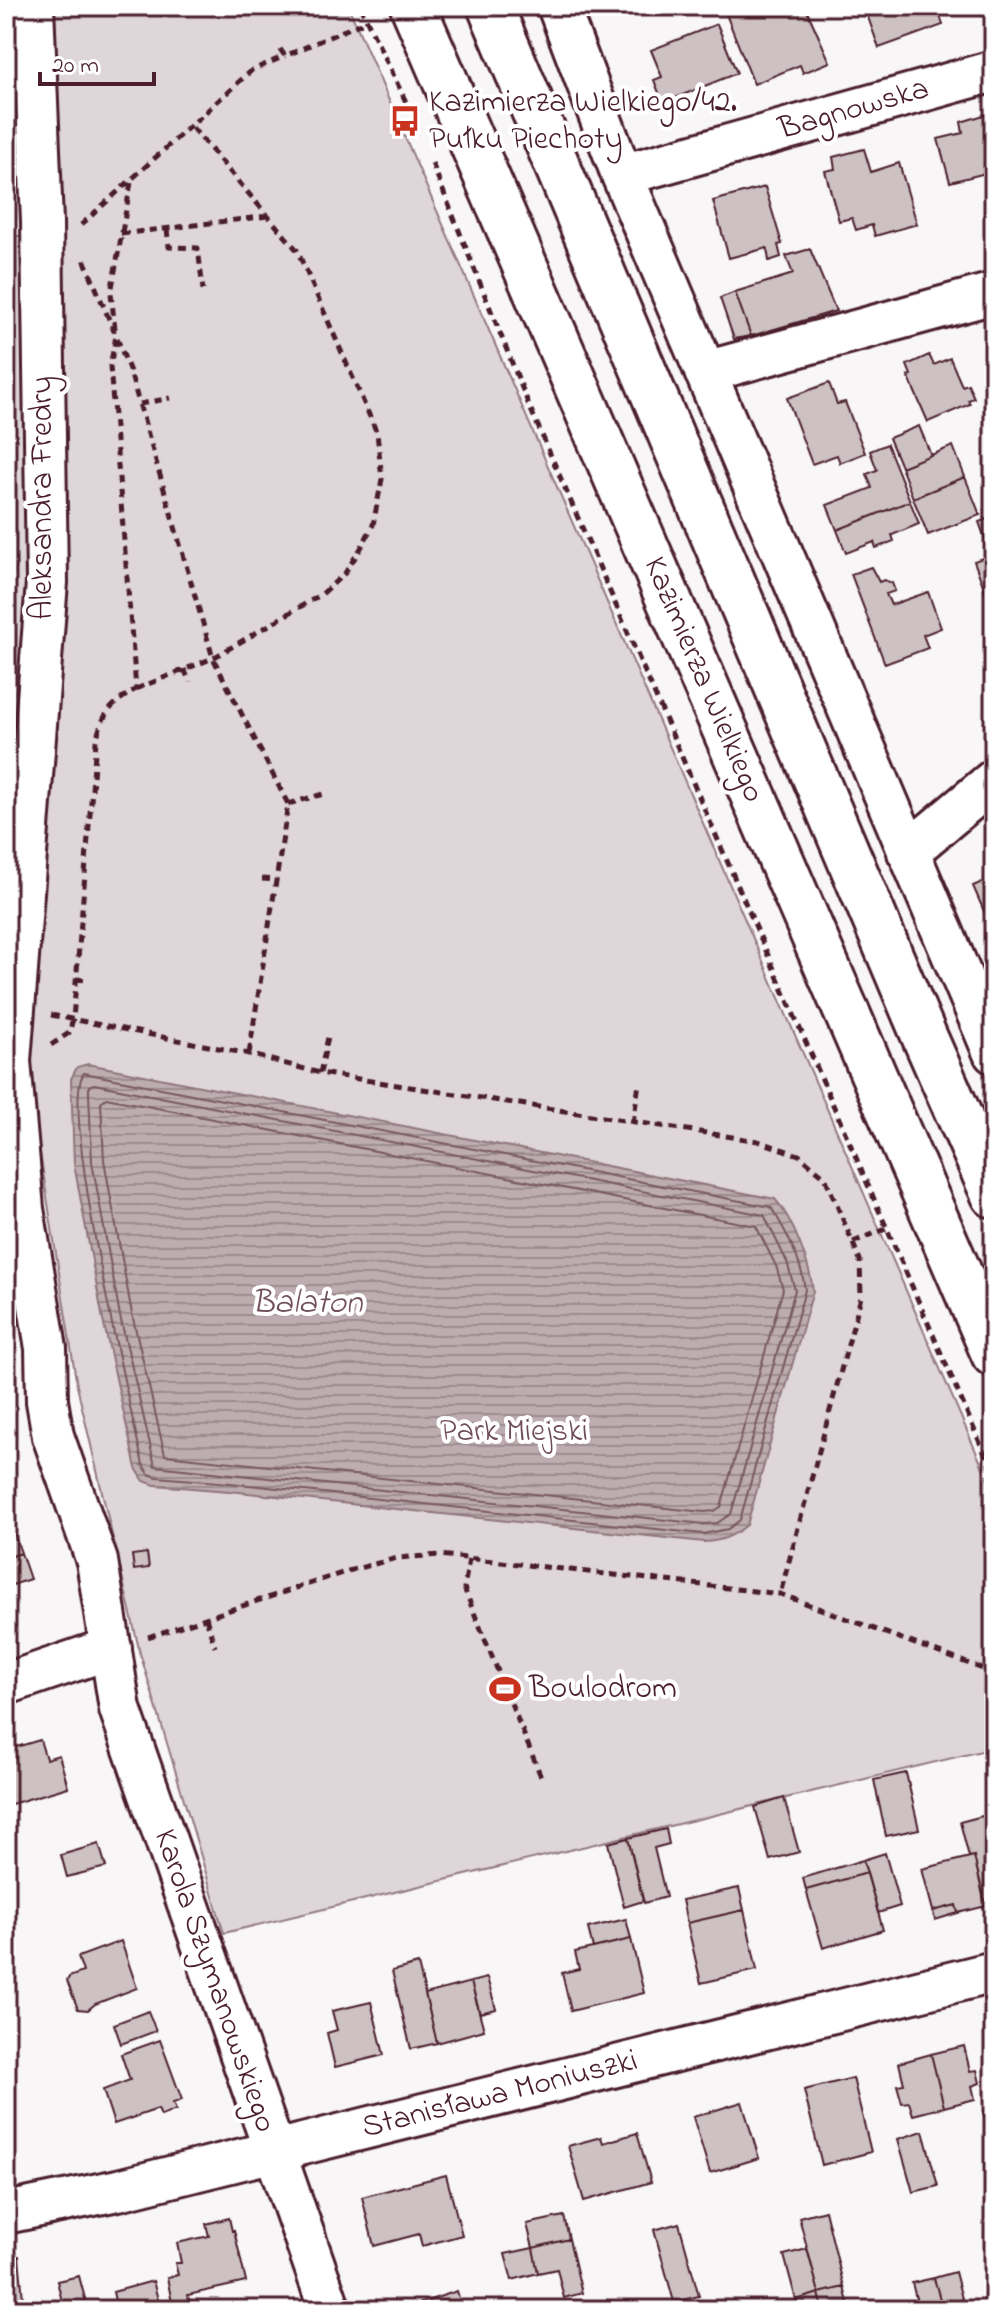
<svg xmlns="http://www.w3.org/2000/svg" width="1000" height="2316" font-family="'Indie Flower',sans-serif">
<defs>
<pattern id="grass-tufts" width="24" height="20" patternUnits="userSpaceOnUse" patternTransform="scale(2)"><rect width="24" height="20" fill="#ded6d9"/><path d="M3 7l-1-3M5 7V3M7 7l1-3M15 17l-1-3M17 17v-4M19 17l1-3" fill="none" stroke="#c0b7ba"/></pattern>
<pattern id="water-rules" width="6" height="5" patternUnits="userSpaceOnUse" patternTransform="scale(2)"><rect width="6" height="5" fill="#bdadb0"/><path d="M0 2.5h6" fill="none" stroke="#9c8c8f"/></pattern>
</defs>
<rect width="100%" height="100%" fill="#f8f6f7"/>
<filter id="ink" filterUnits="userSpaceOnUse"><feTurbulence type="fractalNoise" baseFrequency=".0125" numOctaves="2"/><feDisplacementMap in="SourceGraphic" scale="16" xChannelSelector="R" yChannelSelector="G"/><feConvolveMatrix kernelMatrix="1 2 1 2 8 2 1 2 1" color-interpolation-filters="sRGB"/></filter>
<g filter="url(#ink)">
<path fill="url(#grass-tufts)" stroke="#947a82" stroke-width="2" d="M42,234L10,1061L37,1288L6,1297V237Z"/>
<path fill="#ded6d9" stroke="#947a82" stroke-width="2" d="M42,6H348L994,1493V1748L224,1933L140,1653L77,1386L26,1065Z"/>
<path fill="url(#water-rules)" stroke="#8f747b" stroke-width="2" d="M88,1064L775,1199C793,1219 810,1265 813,1291L747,1525C732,1537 722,1541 704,1542L229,1491L155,1485L144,1481L136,1468L103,1320L74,1164L71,1079L77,1067Z"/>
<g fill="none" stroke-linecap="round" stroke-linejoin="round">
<path stroke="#785860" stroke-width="2" d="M84,1073L771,1207C786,1231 802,1262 805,1290L740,1520L728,1529L703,1534L230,1483L157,1477L149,1474L143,1465C131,1410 58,1105 84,1073Z
M94,1084L764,1215L787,1262L795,1290L731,1514L717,1523L704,1524L155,1466L120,1316L92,1162L89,1094V1086Z
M106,1098L756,1226L776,1266L783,1289L721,1507L714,1511L704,1512L165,1455L132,1314L104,1160L101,1102Z"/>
</g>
<path fill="#cdc1c4" stroke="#4a1f2b" stroke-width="2" d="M746,6H805L830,62L803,73L800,65L754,84L726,14Z
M864,6H937L943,25L879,48Z
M717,24L737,73L663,103L654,80L662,77L651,50Z
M987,114L994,140V171L950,182L938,139L963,133L961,122Z
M864,149L871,172L899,163L917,224L875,236L872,225L856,230L852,218L839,221L825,171L835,169L833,157Z
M765,187L782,244L778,245L781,257L769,261L767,248L729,258L713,201Z
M810,249L836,311L751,336L735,292L793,274L786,256Z
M735,292L751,336L734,339L720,298Z
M994,339V367H992L985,341Z
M929,355L934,365L950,358L962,386L968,384L974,398L968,400L970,404L928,422L908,376L911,375L907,365Z
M829,383L837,404L845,402L865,453L840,463L837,455L812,464L787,398Z
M919,426L931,455L901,467L889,438Z
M887,444L910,501L837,530L827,505L872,488L867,474L877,470L870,451Z
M953,446L965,477L913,498L901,467Z
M965,477L980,515L928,535L913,498Z
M910,501L919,524L892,535L894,541L876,548L874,542L846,553L837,530Z
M994,516V615L974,561L991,555L979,522Z
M871,567L879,582L884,580L892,583L895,591L886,594L891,605L928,592L941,628L923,635L928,648L885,664L851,574Z
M994,877V932H993L973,886Z
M11,1524L21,1553L6,1558V1526Z
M21,1553L30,1579L6,1587V1558Z
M147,1553L149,1568L134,1570L132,1555Z
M40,1740L46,1759L59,1755L68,1787L8,1805L6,1797V1750Z
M994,1748V1791L983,1751Z
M906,1773L919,1829L886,1836L874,1780Z
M784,1798L799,1852L770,1860L755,1807Z
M990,1814L994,1831V1898L984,1900L974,1856L969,1857L960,1822Z
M666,1829L669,1844L654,1848L666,1897L644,1903L628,1838Z
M628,1838L643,1901L624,1907L608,1843Z
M99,1844L106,1867L67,1877L61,1855Z
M885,1853L900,1906L878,1913L863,1860Z
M974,1856L986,1906L958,1913L956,1905L933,1911L922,1869Z
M863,1860L867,1873L806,1890L803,1878Z
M867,1873L883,1930L823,1948L806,1890Z
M739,1888L744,1910L687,1923L682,1900Z
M956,1905L958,1913L935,1920L933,1911Z
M744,1910L757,1970L701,1983L687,1923Z
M626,1919L631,1939L593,1948L588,1928Z
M631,1939L644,1993L571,2011L562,1973L579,1969L575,1952Z
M121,1941L137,1988L95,2004L88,2010L78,2009L67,1981L69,1977L83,1972L78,1957Z
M418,1964L437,2043L411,2049L392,1971Z
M487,1978L496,2009L480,2013L471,1982Z
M471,1982L484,2030L437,2043L425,1994Z
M371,2002L384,2055L335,2067L327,2033L337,2030L332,2011Z
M148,2011L156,2031L121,2044L114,2024Z
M160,2040L182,2100L173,2103L176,2110L161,2116L158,2109L114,2124L103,2090L130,2080L121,2054Z
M964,2046L970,2071L977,2070L980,2083L972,2086L975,2099L944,2107L931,2054Z
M931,2054L944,2107L913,2115L909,2102L902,2103L897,2085L904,2084L899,2063Z
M853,2078L871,2152L822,2165L804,2090Z
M742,2102L759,2158L710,2173L693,2117Z
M994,2109V2152L983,2112Z
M923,2131L938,2186L913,2192L898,2139Z
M637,2133L651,2182L584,2201L568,2146L601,2137L603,2143Z
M446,2175L462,2235L422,2246L419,2234L374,2246L362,2197Z
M825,2210L844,2287L819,2293L799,2217Z
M564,2216L569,2239L533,2248L527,2224Z
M229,2218L232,2231L234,2230L246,2282L188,2295L190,2305L173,2308L167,2277L178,2275L175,2263H181L177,2243L209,2236L206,2224Z
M679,2223L699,2296L674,2302L654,2230Z
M569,2239L582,2293L564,2298L557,2269L538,2273L533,2248Z
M533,2248L538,2273L512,2280L505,2254Z
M807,2249L819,2293L796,2300L784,2255Z
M19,2256L24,2310H6V2257Z
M955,2272L965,2310H943L934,2278Z
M79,2276L88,2310H64L57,2281Z
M934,2278L943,2310H919L912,2283Z
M153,2281L160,2307L149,2310H117L113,2292Z
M844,2287L850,2310H823L819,2293Z
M457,2291L463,2310H400Z
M819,2293L823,2310H798L796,2300Z"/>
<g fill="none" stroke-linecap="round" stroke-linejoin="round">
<defs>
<path id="minor" d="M33,6L42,222L47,582L10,1061L23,1209L46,1348L47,1401L53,1436L97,1561L120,1709L330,2310
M558,6L622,175L994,1053
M622,175L994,71
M705,372L994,293
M908,852L994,780
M6,1684L111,1648
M6,2213L118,2190L994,1972"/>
<path id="major" d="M413,6L994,1354
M490,6L925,1038L994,1195"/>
</defs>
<use href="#minor" stroke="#4a1f2b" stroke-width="46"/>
<use href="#major" stroke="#4a1f2b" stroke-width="50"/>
<path stroke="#4a1f2b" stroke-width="5" stroke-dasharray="8 6" stroke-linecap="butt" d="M360,6L406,102
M280,49L285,56L366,21
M432,163L528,403L994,1475
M81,225L252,70L285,56
M167,229L169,247L198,248L203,290
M121,234L268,216
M115,329L111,293L132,177
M117,338L130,372L213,658L288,804L249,1054
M140,404L170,398
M184,669L190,682
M136,689L213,658L322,594L345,573L361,548L373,525L382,479L377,433L297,250L190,125
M288,804L327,793
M262,879L276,880
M76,979L87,980
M51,1015L249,1054L320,1073L758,1141L799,1155L825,1177L860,1260L861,1297L780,1594
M51,1045L69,1033L73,1019L96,741C103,712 112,704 136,689L110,366L116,336L84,259
M320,1073L329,1033
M633,1123L639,1083
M853,1242L886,1229
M469,1559L464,1588L542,1779
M206,1618L215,1647
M148,1637L348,1571L397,1558L440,1555L780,1594L994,1673"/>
<use href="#minor" stroke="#fff" stroke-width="40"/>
<use href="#major" stroke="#fff" stroke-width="44"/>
</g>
</g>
<defs>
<symbol id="bus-bare" viewBox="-9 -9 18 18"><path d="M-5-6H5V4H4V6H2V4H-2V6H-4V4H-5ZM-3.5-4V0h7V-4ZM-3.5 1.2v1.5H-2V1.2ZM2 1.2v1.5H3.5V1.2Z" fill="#c8321e" stroke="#fff" stroke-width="2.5" paint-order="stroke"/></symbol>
<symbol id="stadium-bare" viewBox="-9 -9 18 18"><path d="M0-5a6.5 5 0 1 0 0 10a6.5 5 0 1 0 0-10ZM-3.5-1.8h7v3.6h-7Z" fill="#c8321e" stroke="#fff" stroke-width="2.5" paint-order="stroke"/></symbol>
</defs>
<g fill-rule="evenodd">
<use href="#bus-bare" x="383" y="99" width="44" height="44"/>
<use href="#stadium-bare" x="483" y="1667" width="44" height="44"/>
</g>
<g text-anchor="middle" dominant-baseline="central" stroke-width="8" stroke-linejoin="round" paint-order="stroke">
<g font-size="32" fill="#4a1f2b" stroke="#fff" text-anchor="start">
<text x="429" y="103">Kazimierza Wielkiego/42.<tspan x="429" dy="37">Pułku Piechoty</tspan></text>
<text x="529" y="1689">Boulodrom</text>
</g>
<g font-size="32" fill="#4a1f2b" stroke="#fff">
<text transform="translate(854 110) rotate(-16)">Bagnowska</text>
<text transform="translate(43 498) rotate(-90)">Aleksandra Fredry</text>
<text transform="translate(703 680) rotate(67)">Kazimierza Wielkiego</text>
<text transform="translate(214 1981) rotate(71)">Karola Szymanowskiego</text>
<text transform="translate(500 2095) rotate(-14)">Stanisława Moniuszki</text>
</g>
<g font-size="32" fill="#6f4d56" stroke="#fff">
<text x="514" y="1432">Park Miejski</text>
</g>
<g font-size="34" font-style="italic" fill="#72515a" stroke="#fff">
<text x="307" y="1304">Balaton</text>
</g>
</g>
<rect width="1000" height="2316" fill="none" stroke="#fff" stroke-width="32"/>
<rect x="16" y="16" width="968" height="2284" fill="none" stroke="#4a1f2b" stroke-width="3" filter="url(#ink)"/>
<path d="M40 72v12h114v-12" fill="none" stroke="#4a1f2b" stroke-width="4"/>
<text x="52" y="72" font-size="24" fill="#4a1f2b" stroke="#ffffff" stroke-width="6" paint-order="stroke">20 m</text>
</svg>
